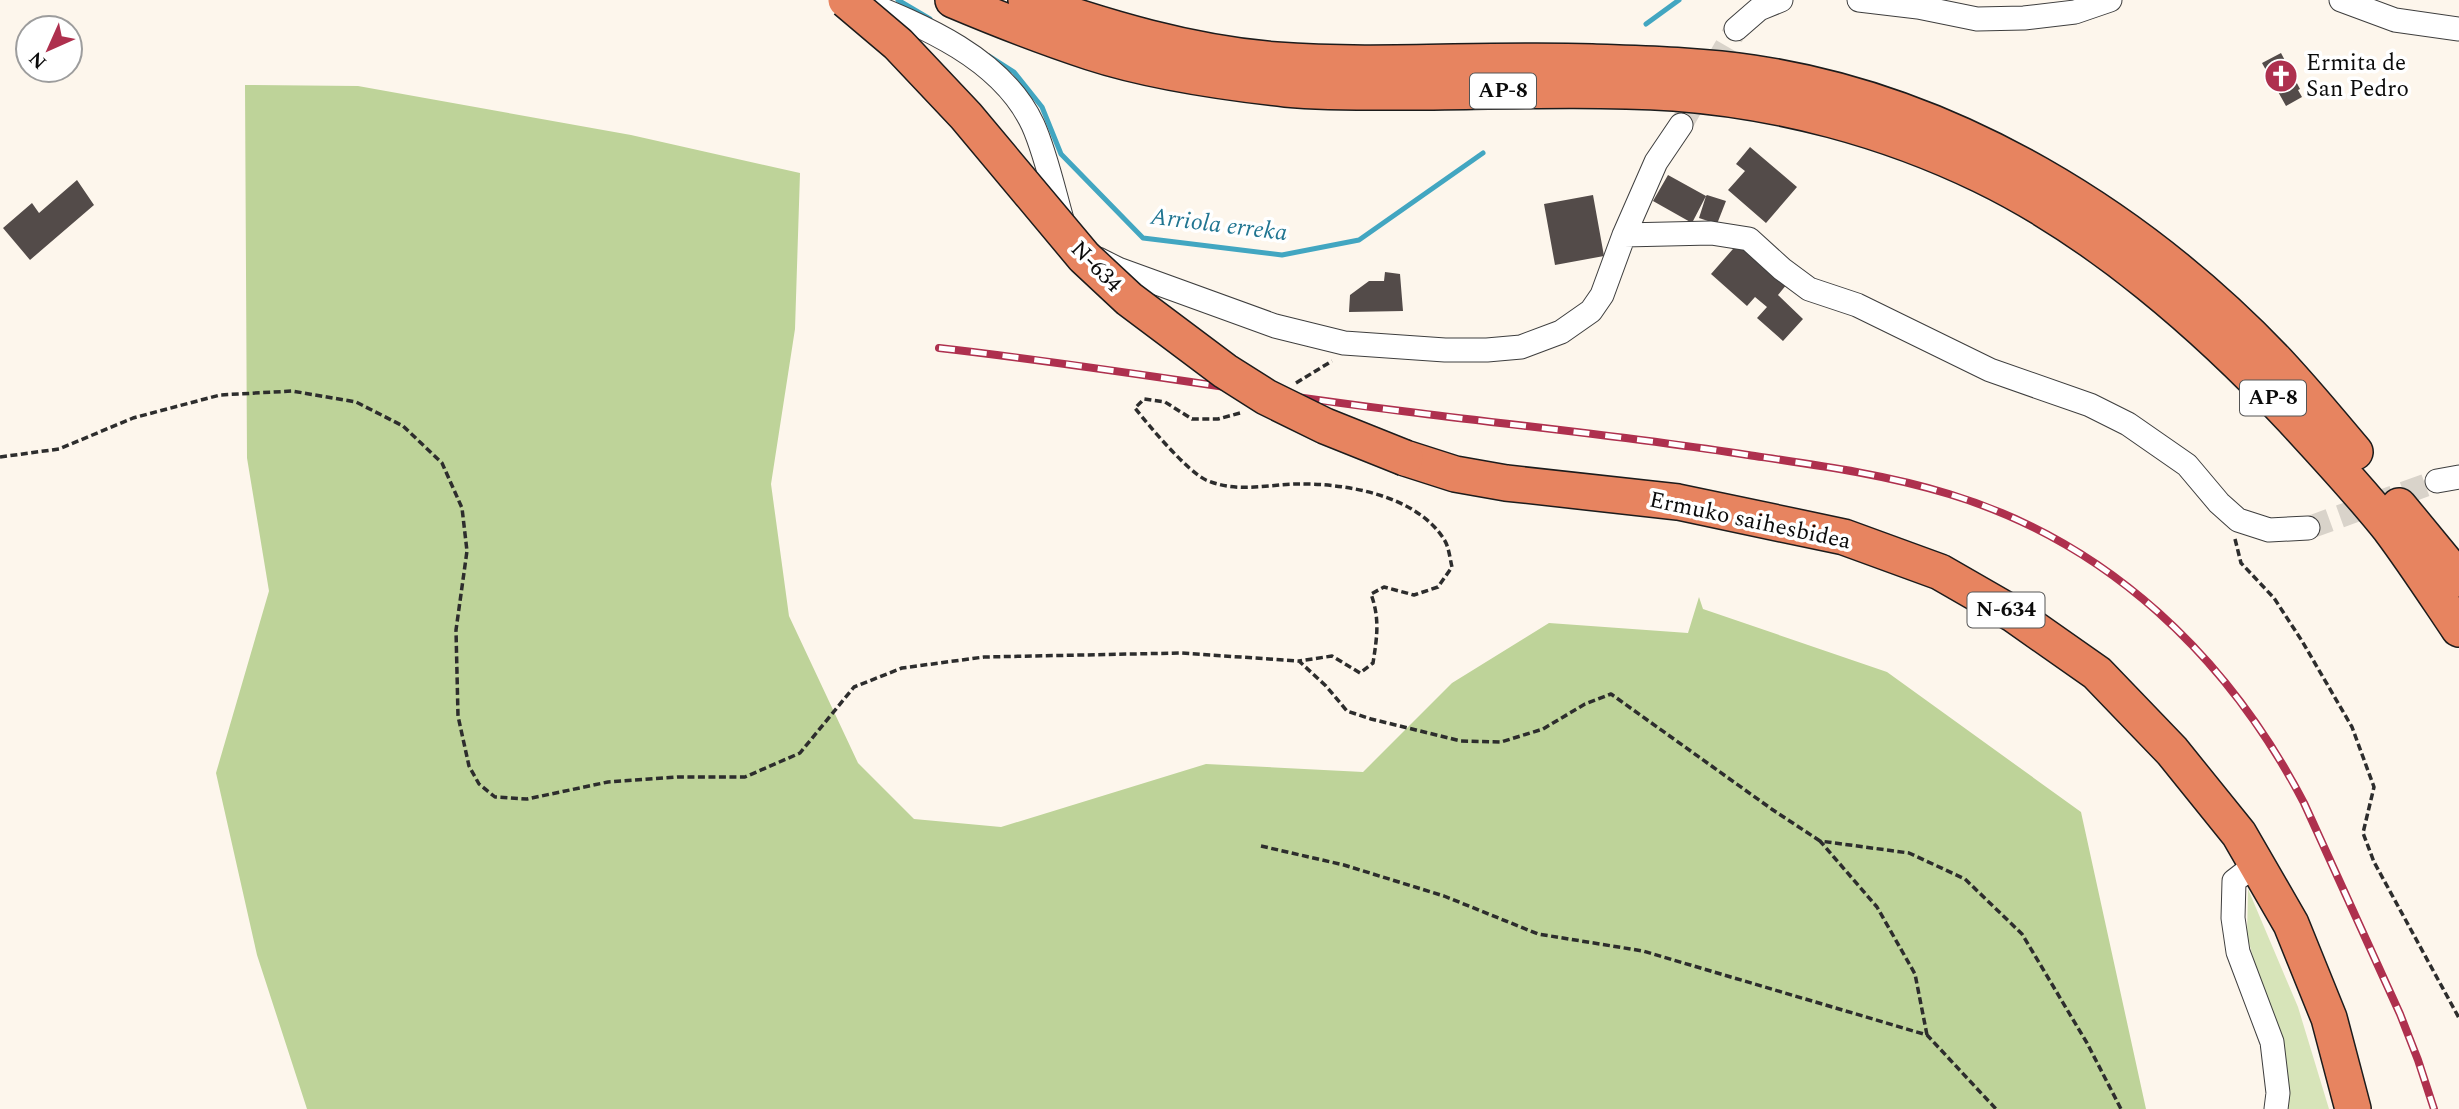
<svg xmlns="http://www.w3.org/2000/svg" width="2459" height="1109" font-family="Spectral,serif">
<rect width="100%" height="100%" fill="#fdf6ec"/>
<path fill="#d7e4b9" d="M2248,889L2298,1007L2329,1109H2286L2259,978L2247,936Z"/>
<path fill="#bed399" d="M245,85L358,86L631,135L800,173L795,329L771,484L789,616L858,763L914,819L1001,827L1206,764L1363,772L1452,683L1549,623L1688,633L1699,597L1703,609L1887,672L2081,812L2146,1109H307L257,955L216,773L269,591L247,458Z"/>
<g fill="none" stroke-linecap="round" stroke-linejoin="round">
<path stroke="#42a6c1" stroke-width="5" d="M898,0L930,19
M1646,24L1679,0
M989,56L1014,72L1042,107L1061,154L1143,238L1282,255L1359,240L1483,153"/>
</g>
<path fill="#534b49" d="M2281,53L2300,89L2298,90L2302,97L2286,106L2262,63Z
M1750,147L1797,187L1766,223L1728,190L1745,171L1736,164Z
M1668,175L1706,196L1707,195L1726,201L1717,224L1699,218L1706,196L1692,223L1653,201Z
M77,180L94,205L30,260L3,228L32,203L39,213Z
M1593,195L1604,256L1555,265L1544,204Z
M1740,241L1787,284L1778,295L1803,319L1783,341L1757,318L1767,307L1755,297L1747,306L1711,274Z
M1385,272L1400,274L1403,311L1349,312L1350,295L1369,281H1384Z"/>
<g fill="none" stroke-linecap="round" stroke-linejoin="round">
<path stroke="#d9d3ca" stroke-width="23" stroke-dasharray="23 11" stroke-linecap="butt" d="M1681,125L1736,29
M2308,528L2437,481"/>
<defs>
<path id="minor" d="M859,0C923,26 1002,58 1033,125C1046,154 1054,192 1063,223
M1859,0L1918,7L1977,19L2024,18L2075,12L2110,0
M2341,0L2395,20L2459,29
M1736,29L1759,9L1781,0
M1624,235L1711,233L1749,239L1782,269L1809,289L1857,305L1990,370L2090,405L2128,424L2187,465L2219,503L2238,520L2269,530L2308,528
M1098,259L1118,269L1275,326L1344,343L1445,350H1487L1521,347L1561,332L1591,311L1602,295L1624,235L1656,162L1681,125
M2437,481L2459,477
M2256,864L2234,881L2233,918L2238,952L2272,1042L2278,1093L2276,1109"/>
<path id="highway" d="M953,0C998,19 1044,37 1090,52C1151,72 1222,82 1286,89C1331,93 1378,92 1424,92C1507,91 1591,88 1674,93C1780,101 1886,129 1981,175C2097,231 2206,326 2293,419C2326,455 2360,491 2390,529C2414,561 2436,595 2459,629
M1026,0C1107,28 1190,53 1276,60C1381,68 1487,58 1592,62C1645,64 1700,65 1753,73C1954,103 2139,217 2278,363C2304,391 2330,422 2355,452
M1405,458L1455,474L1506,483L1678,502L1844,537L1940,572L2013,614L2097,673L2172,751L2239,834L2291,924L2329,1018L2353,1109
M2399,506L2459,579"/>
</defs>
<use href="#minor" stroke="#3e3e3e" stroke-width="25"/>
<use href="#highway" stroke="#1c1c1c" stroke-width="38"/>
<path stroke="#2d2d2d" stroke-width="3.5" stroke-dasharray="7 3.5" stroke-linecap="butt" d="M1296,383L1332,361
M1240,413L1218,419H1192L1165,402L1144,399L1135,408C1149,426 1187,471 1206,480C1236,493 1265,485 1296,484C1345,483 1418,495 1445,541C1449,548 1450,559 1452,567L1438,587L1414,595L1384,587L1371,594C1380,619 1377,637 1373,663L1360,673L1332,656L1299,661
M0,457L59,449L133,418L220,395L292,391L356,402L403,426L442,463L462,508L467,551L456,630L458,716L469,766L479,784L495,797L527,799L608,782L678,777H745L800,753L854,687L902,668L984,657L1181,653L1299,661L1326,686L1347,711L1371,719L1461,741L1501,742L1543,729L1585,704L1611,694L1773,810L1820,841
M2235,539L2241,563L2274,598L2302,641L2352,727L2374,787L2363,833L2374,862L2459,1018
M1261,846L1344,865L1444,896L1538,934L1643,951L1927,1035L1996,1109
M1927,1035L1915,974L1877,907L1820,841L1909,853L1965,879L2022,934L2087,1043L2121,1109"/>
<use href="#minor" stroke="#fff" stroke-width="23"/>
<use href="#highway" stroke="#e78460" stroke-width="35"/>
<defs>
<path id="rail" d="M939,348C1099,366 1258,394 1418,413C1529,427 1639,438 1748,455C1816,465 1884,474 1949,494C2108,542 2228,657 2304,803L2400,1014L2418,1060L2434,1109"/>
</defs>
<use href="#rail" stroke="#ae304e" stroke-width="8"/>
<use href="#rail" stroke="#fff" stroke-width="5" stroke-dasharray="16" stroke-linecap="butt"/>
<defs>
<path id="highway-bridge" d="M846,0L898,44L966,116L1084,257L1129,299L1225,371L1266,397L1325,426L1405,458"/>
</defs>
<use href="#highway-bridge" stroke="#1c1c1c" stroke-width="38" stroke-linecap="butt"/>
<use href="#highway-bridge" stroke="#e78460" stroke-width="35"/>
</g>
<defs>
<symbol id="church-disc" viewBox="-11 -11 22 22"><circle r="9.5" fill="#ae304e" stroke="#fff"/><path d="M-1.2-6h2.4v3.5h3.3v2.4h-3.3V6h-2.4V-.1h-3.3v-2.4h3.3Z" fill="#fff"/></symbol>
</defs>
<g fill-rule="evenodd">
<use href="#church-disc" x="2262" y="57" width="38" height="38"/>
</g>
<g text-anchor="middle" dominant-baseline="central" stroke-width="7" stroke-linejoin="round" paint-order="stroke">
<g fill="#fff" stroke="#545454" stroke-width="2">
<rect x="1470" y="73.5" width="66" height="35" rx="5"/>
<rect x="2240" y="380.5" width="66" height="35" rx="5"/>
<rect x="1967.5" y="592.5" width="77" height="35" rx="5"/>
</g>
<g font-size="21" font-weight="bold" fill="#0b0b0b">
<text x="1503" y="91">AP-8</text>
<text x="2273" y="398">AP-8</text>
<text x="2006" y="610">N-634</text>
</g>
<g font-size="23" fill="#0b0b0b" stroke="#fff" text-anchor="start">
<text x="2306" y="63">Ermita de<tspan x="2306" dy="26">San Pedro</tspan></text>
</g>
<g font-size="23" fill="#0b0b0b" stroke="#fff">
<text transform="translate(1096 267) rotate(45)">N-634</text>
<text transform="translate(1750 521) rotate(12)">Ermuko saihesbidea</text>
</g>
<g font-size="24" font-style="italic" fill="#207591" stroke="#fff">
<text transform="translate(1219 225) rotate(7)">Arriola erreka</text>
</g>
</g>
<g transform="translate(49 49) rotate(225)"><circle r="33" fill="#ffffff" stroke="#9d9d9d" stroke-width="2"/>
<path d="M0-5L12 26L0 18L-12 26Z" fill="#ae304e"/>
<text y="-10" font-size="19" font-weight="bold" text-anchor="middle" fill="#0b0b0b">N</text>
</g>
</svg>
